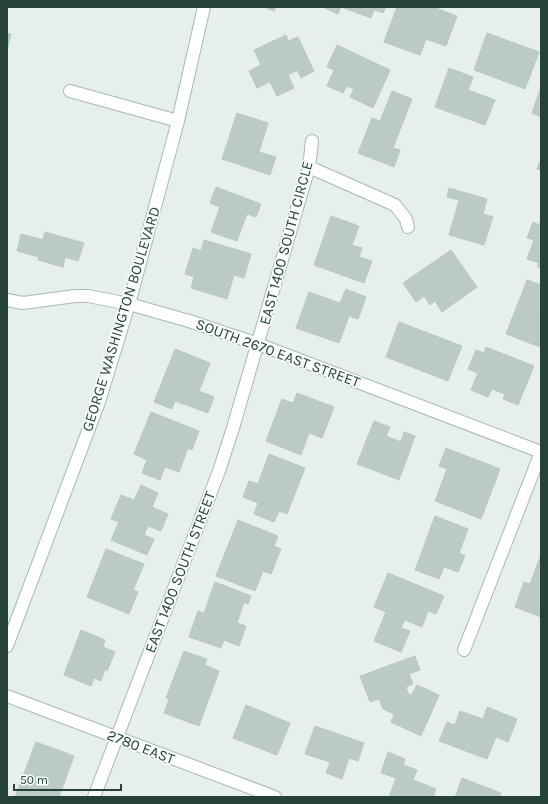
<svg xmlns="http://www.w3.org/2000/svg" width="548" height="804" font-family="Karla,sans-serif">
<rect width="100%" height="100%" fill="#e6efeb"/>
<path fill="#bbcac4" stroke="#b8c9c2" d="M264,7H276L274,11Z
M323,7H341L338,14Z
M341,7H386L383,13L374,10L371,18Z
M397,7H433L457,16L446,46L426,39L420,55L384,42Z
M7,33L11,34L7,51Z
M487,33L539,52L525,89L474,70Z
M286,35L288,41L298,37L314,71L301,78L297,70L288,75L294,88L277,96L270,82L257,88L249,71L261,65L254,50Z
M337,45L390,70L373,108L350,97L354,89L347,86L343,93L327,86L334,70L327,67Z
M449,68L473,77L468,90L495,100L485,125L435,107Z
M541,87V117L532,113Z
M392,91L412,99L393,148L400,150L394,167L358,153L372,118L380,121Z
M237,113L268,123L259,152L276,157L270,175L222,159Z
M541,159V170L537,169Z
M216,187L261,204L256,217L247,214L237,241L211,232L220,207L210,203Z
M449,188L487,199L483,214L493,217L484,245L449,235L459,200L447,197Z
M331,216L359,226L352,245L362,248L359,257L372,261L364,283L314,265Z
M541,219V268L537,266L539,263L527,259L534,240L527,238L533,222L539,225Z
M45,232L84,243L78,261L65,257L63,267L38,260L39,257L17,251L21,234L43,240Z
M204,240L251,254L244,278L234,275L227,299L191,288L194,277L185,274L193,248L201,251Z
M451,250L477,287L442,312L435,301L430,305L424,296L416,302L403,283Z
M527,280L541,285L540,347L506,334Z
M346,289L366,297L358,319L349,316L339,343L296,328L309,292L340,303Z
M399,322L462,346L448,381L386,357Z
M486,347L534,366L518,405L503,399L505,394L492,389L488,397L471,390L478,373L468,369L476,350L484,353Z
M175,349L210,363L199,391L214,397L208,413L175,401L172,409L154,402Z
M297,393L334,407L322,438L309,433L301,455L266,441L282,399L293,403Z
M151,412L199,431L192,450L188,448L179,472L165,467L160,480L142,473L147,460L134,454Z
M374,421L390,427L386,436L401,442L404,432L415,436L399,480L357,464Z
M446,448L500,469L481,519L435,501L447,469L439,466Z
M269,454L305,468L287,514L279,511L274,522L254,514L258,503L243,497L249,481L258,484Z
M141,485L158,493L152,507L168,514L161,531L148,526L144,535L154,539L147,555L111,540L119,522L111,519L121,495L134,500Z
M435,516L468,529L459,553L465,556L458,572L444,567L439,579L415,570Z
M238,520L278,536L274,546L281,549L271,574L263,571L255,591L216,576Z
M106,549L144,564L133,590L138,592L129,614L87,597Z
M541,555V617L515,607L524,582L530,584Z
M388,573L444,596L436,614L428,611L422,627L405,620L401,628L410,631L401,652L374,641L386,612L374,607Z
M215,582L251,596L248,604L244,602L237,623L246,626L239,646L224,640L221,648L189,637L198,611L204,613Z
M81,630L105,640L103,647L115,652L107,671L105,669L101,681L94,678L91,686L64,675Z
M184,651L207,659L205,665L219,671L199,726L164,713L169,699L166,698Z
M415,656L420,670L409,674L413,684L406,687L409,695L412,694L417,685L439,695L421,736L391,722L394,714L383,709L379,699L370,702L360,676Z
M246,705L290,723L277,755L233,738Z
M487,707L517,719L508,742L496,737L487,759L439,741L447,722L455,725L460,711L483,719Z
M315,726L364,743L358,761L349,758L342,779L326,773L330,762L305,754Z
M36,742L74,756L59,797H15Z
M388,752L405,759L403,765L417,770L413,780L436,789L433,797H389L396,778L381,773Z
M462,778L501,793L499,797H455Z"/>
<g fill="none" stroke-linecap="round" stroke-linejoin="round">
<defs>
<path id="minor" d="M70,91L178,121
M309,167L395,205L406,219L408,227
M7,300L23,303L75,296H88L129,304L189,321L258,344L541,452
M464,650L541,452
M7,696L275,797
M94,797L219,471L233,428L309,167L312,141"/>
<path id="secondary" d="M7,646L99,402L129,304L178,121L204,7"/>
</defs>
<use href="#minor" stroke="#a8b8b2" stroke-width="14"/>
<use href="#secondary" stroke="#a4bbb3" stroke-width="14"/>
<use href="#minor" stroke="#fff" stroke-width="12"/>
<use href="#secondary" stroke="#fff" stroke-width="12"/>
</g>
<g text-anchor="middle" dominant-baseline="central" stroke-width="3.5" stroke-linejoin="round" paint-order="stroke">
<g font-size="15" fill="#24423a" stroke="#f7fbf9">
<text transform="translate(286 243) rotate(-75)">EAST 1400 SOUTH CIRCLE</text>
<text transform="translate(121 319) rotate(-73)">GEORGE WASHINGTON BOULEVARD</text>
<text transform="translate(278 353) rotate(20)">SOUTH 2670 EAST STREET</text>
<text transform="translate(180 572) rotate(-69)">EAST 1400 SOUTH STREET</text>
<text transform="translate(141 747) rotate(21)">2780 EAST</text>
</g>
</g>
<rect width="548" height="804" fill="none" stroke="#24423a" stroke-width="16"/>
<path d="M14 784v6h107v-6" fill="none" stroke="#24423a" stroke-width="2"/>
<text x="20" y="784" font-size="12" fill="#24423a" stroke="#f7fbf9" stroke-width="3" paint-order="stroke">50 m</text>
</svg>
